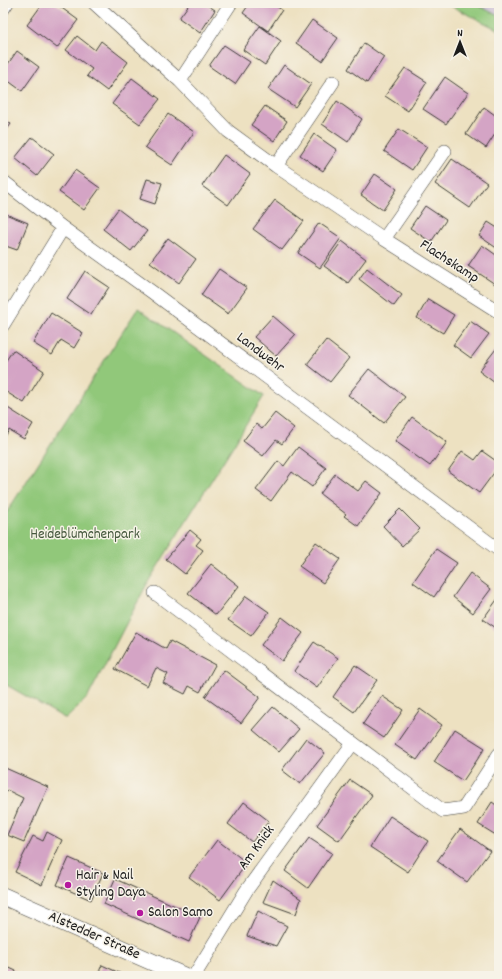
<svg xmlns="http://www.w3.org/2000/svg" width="502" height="979" font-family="Dekko,sans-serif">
<rect width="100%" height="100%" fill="#f7f3e8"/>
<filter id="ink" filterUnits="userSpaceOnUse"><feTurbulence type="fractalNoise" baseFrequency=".025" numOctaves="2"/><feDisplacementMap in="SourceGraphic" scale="8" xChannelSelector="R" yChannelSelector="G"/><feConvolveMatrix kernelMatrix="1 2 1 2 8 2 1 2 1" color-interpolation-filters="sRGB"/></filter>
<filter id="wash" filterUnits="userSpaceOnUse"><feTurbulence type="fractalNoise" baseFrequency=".012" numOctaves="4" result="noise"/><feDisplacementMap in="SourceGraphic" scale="16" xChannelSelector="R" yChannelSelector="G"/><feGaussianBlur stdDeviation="0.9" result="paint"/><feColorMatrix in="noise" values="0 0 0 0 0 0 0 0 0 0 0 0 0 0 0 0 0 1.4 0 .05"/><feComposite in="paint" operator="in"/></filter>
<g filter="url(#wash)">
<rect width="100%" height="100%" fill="#ede1c1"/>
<path fill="#cbbfd5" d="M473,3H499V16Z"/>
<path fill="#91c87a" stroke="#56724b" d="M445,3H473L499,16V30Z
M138,308L264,396L148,582L88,697L66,719L3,683V518Z"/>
<g id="blocks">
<path fill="#d4a4c5" d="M43,3H55L78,20L57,48L27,25Z
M190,3H204L215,10L200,33L179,18Z
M250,3H271L282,10L268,31L243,13Z
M312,20L338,38L322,61L296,43Z
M260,26L281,41L265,65L243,50Z
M77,36L95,50L101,41L128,62L107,91L87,76L92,69L66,50Z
M364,43L384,57L367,83L348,69Z
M224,45L250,62L235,84L209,66Z
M17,51L39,67L22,91L3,77V71Z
M284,65L311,84L295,107L268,89Z
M405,68L427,82L408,111L385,96Z
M445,77L468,93L446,124L423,109Z
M132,78L160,99L140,124L112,104Z
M337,101L362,119L348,142L322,124Z
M265,106L287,121L274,141L251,125Z
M484,107L499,118V128L486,148L466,134Z
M168,114L194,132L172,165L145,147Z
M3,118L11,124L3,135Z
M399,129L427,147L412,170L384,151Z
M314,134L337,150L323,171L300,155Z
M32,137L54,154L37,176L15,158Z
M224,155L250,174L228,205L202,186Z
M452,159L487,183L470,208L435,184Z
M75,170L100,188L84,210L59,192Z
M375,174L397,189L383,210L361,195Z
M147,179L162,183L155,204L140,199Z
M275,200L304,221L282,250L253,229Z
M425,206L446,220L431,242L410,228Z
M118,209L147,231L131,251L103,229Z
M3,213L28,223L17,250L3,245Z
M488,222L499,229L498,249L479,236Z
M319,223L341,238L320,268L298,253Z
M168,238L196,259L179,283L150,262Z
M342,241L366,259L348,283L324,266Z
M482,245L499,257V278L495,284L468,266Z
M367,268L402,295L394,306L359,279Z
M219,269L247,288L228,314L201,295Z
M85,271L109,287L91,315L67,299Z
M428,299L454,315L443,333L417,318Z
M51,313L83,333L74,348L61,340L52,355L33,343Z
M273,316L295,335L276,356L254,337Z
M470,321L489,334L471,358L453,345Z
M326,340L349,358L330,382L307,364Z
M499,345V386L479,371Z
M13,350L44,371L24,403L3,390V365Z
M369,369L405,397L384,423L348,395Z
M3,405L33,424L24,439L9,430L3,440Z
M275,413L294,428L282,444L276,440L263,456L243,441L256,424L262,429Z
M412,417L447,442L430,466L395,441Z
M298,447L326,468L312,487L292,472L271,501L256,490L278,461L284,466Z
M462,451L475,460L482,451L499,463V466L479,493L448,471Z
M335,474L358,491L366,481L382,493L358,526L344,516L346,514L320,494Z
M400,509L420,529L402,546L383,526Z
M190,530L201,539L196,545L203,550L185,574L166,559Z
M316,542L340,559L323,583L299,566Z
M436,549L457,563L434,597L413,582Z
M211,564L239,586L216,615L188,593Z
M470,573L491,589L473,613L453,597Z
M246,596L269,612L251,636L228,620Z
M499,597V630L483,619Z
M282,617L303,633L282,661L261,645Z
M136,632L166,649L170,641L215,665L200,692L189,686L185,694L163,683L168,674L156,668L147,686L115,669Z
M314,642L338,658L317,688L294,671Z
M355,665L377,680L354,712L333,697Z
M224,670L260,697L241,723L205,697Z
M382,696L403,710L384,738L363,724Z
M273,707L299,729L279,752L253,730Z
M420,709L442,725L417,760L395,745Z
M455,729L485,748L463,781L434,762Z
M306,738L325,753L300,784L282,770Z
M3,767L48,787L24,842L7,835L23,798L7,790L3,799Z
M350,780L372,795L339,841L317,825Z
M244,802L269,821L252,842L228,824Z
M492,802L499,807V837L478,824Z
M390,816L428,841L408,872L370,847Z
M460,829L490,851L467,882L437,861Z
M47,832L62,840L42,885L15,872L33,836L43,841Z
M309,838L332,853L308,888L285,871Z
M217,840L247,863L220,900L189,877Z
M69,858L103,873L91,900L57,885Z
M115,879L200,917L189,942L104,904Z
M273,880L301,899L296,914L263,902Z
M258,911L287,926L276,946L247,936Z
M3,965L16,971L14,976H3Z
M102,965L126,976H97Z"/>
</g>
</g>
<g filter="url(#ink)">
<use href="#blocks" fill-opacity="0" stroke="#3b3a35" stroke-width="1"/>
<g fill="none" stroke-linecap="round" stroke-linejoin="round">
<defs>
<path id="minor" d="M94,3L180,81L228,131L276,166L384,239L499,312
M3,9L7,3
M180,81L231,3
M276,166L333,82
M3,181L63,228L152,292L499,550
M384,239L445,151
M3,325L63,228
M155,593L443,811L464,808L499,754
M194,976L246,891L353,743"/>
<path id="tertiary" d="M3,896L184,976"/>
</defs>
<use href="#minor" stroke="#3b3a35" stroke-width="14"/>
<use href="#tertiary" stroke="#3b3a35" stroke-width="18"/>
<use href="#minor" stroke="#fff" stroke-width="13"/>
<use href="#tertiary" stroke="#fff" stroke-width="17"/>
<path stroke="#1c1c1c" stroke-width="3" stroke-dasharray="6 3" stroke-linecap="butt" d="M492,3L499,6"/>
</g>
</g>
<g fill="#b5179e" stroke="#f7f3e8" stroke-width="1.5">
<circle cx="68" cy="885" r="4"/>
<circle cx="140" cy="913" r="4"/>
</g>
<g text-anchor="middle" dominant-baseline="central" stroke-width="3" stroke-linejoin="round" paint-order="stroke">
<g font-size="15" fill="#1c1c1c" stroke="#f7f3e8">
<text transform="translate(449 262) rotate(33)">Flachskamp</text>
<text transform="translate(260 353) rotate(37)">Landwehr</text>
<text transform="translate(257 848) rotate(-54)">Am Knick</text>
<text transform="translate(94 936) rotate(24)">Alstedder Straße</text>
</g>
<g font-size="15" fill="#45583d" stroke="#f7f3e8">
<text x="85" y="535">Heideblümchenpark</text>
</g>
<g font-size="15" fill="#1c1c1c" stroke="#f7f3e8" text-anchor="start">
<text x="76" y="876">Hair &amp; Nail<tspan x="76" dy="17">Styling Daya</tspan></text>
<text x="148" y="913">Salon Samo</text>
</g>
</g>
<rect width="502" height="979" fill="none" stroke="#f7f3e8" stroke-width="16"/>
<g transform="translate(460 42)" stroke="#f7f3e8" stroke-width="3" paint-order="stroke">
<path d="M0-3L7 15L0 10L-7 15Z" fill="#1c1c1c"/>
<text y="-6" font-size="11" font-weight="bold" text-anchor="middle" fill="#1c1c1c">N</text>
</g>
</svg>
